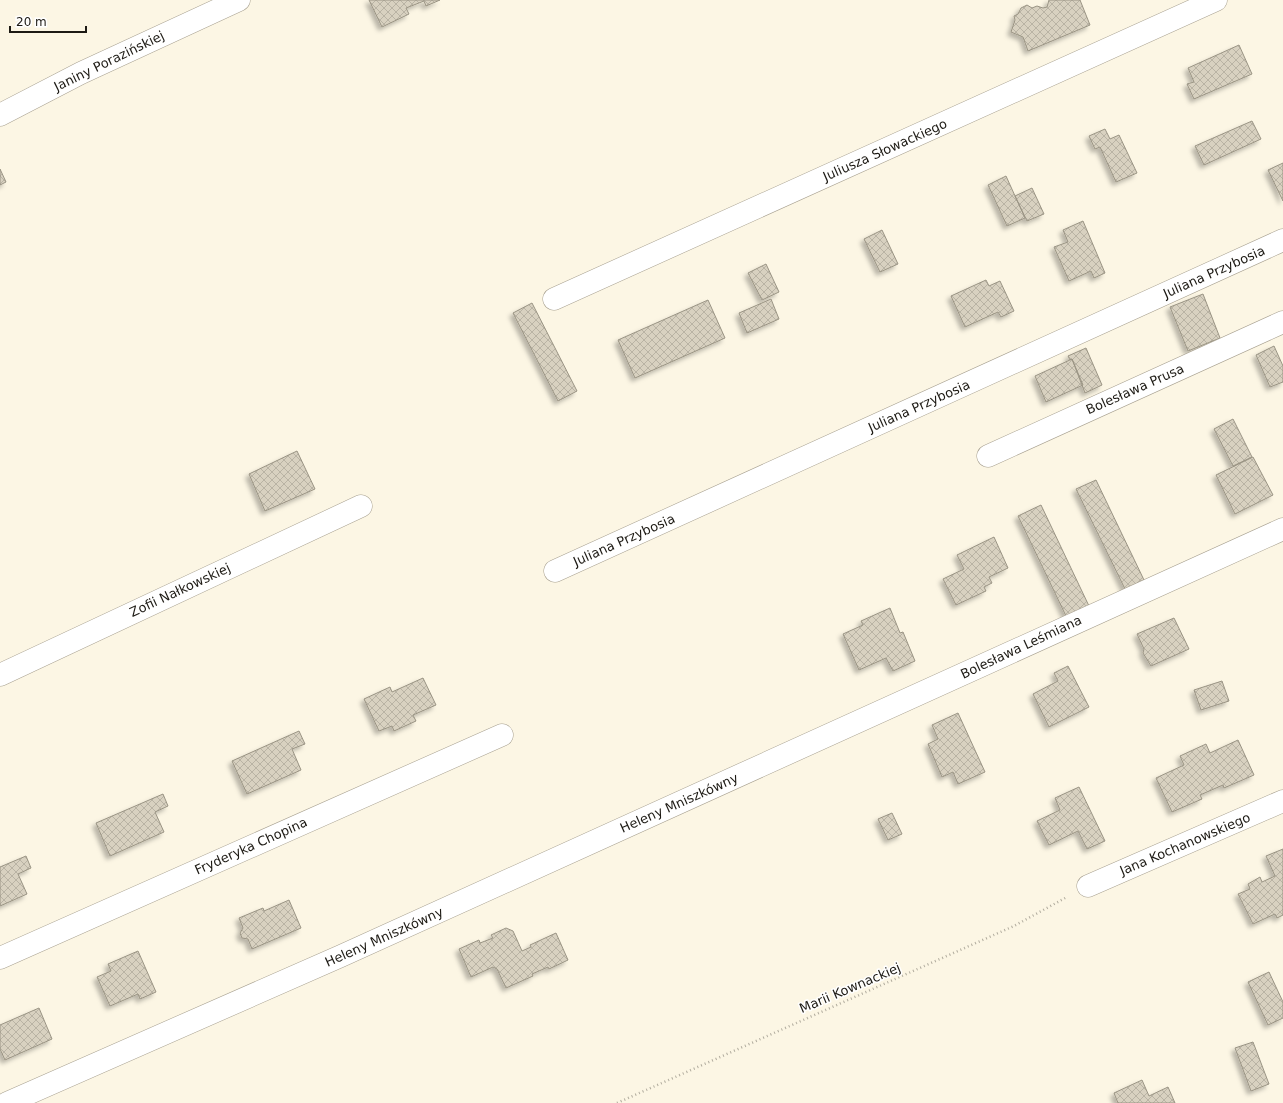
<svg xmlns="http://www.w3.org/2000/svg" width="1283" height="1103" font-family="'DejaVu Sans',sans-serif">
<defs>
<pattern id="building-cross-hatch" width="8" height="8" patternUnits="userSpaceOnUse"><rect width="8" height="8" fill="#d8d1c0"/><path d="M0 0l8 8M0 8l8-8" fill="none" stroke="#b9b3a4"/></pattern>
<filter id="shadow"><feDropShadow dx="-3.5" dy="3.5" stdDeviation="2" flood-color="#0004"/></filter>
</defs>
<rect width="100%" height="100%" fill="#fcf6e4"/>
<path fill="url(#building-cross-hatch)" stroke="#9a9484" filter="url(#shadow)" d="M369,0H440L426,6L424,1L406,8L409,14L382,27Z
M1049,0H1080L1090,25L1028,51L1023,37L1011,32L1015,20L1014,16L1018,14L1021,8L1027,5L1032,8L1037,6L1043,8L1047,7Z
M1239,45L1252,74L1194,99L1187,84L1194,82L1188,68Z
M1252,121L1261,139L1204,165L1195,146Z
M1105,129L1110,139L1119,135L1137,173L1116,182L1100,147L1095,149L1089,136Z
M1283,163V201L1268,170Z
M0,169L6,182L0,185Z
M1006,176L1025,218L1007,226L988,185Z
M1032,188L1044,214L1027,221L1015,196Z
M1083,221L1105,273L1094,278L1091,271L1069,281L1054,247L1068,242L1063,230Z
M882,230L898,264L880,272L864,239Z
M766,264L779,292L762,300L748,273Z
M986,280L989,286L1000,281L1014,311L1001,317L998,312L965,327L951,296Z
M1203,294L1220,338L1188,351L1170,307Z
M771,299L779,319L747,333L739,313Z
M708,300L725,338L635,378L618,340Z
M532,303L577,391L558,401L513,313Z
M1274,346L1283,366V382L1270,387L1256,355Z
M1086,348L1102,385L1085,393L1072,359L1070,360L1068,356Z
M1072,359L1083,385L1046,402L1035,376Z
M1233,419L1252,457L1233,466L1214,429Z
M297,451L315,489L265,511L249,474Z
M1253,457L1273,495L1235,514L1216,475Z
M1096,480L1144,580L1125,589L1076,489Z
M1041,505L1089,606L1066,616L1018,516Z
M994,537L1008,568L989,577L992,583L984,587L986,591L956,605L943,579L964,569L957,555Z
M890,608L900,633L903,632L915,661L893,671L886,658L859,670L843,634L863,625L861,621Z
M1174,618L1189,649L1151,666L1143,653L1144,649L1137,634Z
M1068,666L1089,707L1049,727L1033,694L1058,681L1054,673Z
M423,678L436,705L413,715L416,721L394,731L392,726L379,731L364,699L390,687L392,692Z
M1222,681L1229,701L1201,710L1194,690Z
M958,713L985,772L958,784L953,772L942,777L928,744L938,739L932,725Z
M299,731L305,744L292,749L301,770L247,794L232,761Z
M1238,740L1254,775L1224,788L1223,785L1200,795L1202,799L1172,812L1156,778L1184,765L1180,756L1206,744L1210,753Z
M1079,787L1105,841L1087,849L1078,831L1049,845L1037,821L1060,810L1055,798Z
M163,794L168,806L155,812L164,832L110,856L96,823Z
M892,813L902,834L888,840L878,819Z
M1283,849V915L1277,918L1275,914L1253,924L1238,894L1250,889L1248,884L1260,877L1262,882L1275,876L1266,856Z
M26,856L31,868L18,874L27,894L0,906V867Z
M289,900L301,928L252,949L248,939L242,938L240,933L243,928L239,918L263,908L264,911Z
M506,928L513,931L522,951L531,947L530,945L556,933L568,960L549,969L548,967L532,974L533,976L506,988L497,969L493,967L471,977L459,949L479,940L480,943L493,938L491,935Z
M138,951L156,992L140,999L138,994L110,1006L97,977L111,971L108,964Z
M1269,972L1283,1002V1018L1268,1025L1248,982Z
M39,1008L52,1039L5,1060L0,1049V1025Z
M1253,1042L1269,1084L1251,1091L1235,1048Z
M1142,1080L1149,1096L1168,1087L1175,1103H1118L1114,1093Z"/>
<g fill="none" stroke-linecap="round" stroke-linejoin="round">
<defs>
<path id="minor" d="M0,115L81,73L239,0
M554,299L1216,0
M988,456L1283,322
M555,571L1283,240
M0,675L361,506
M1088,886L1283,801
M0,958L502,735
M7,1103L341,956L1283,529"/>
</defs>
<use href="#minor" stroke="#a8a191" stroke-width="23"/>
<path stroke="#b1ac9e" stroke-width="2.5" stroke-dasharray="1 3" stroke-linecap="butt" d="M617,1103L1014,926L1067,897"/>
<use href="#minor" stroke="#fff" stroke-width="22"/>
</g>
<g text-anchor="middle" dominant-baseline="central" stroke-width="3" stroke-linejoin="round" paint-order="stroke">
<g font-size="13" fill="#1d1a14" stroke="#fff">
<text transform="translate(109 61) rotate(-26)">Janiny Porazińskiej</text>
<text transform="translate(885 150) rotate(-24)">Juliusza Słowackiego</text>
<text transform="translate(1214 272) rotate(-24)">Juliana Przybosia</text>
<text transform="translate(1135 389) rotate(-24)">Bolesława Prusa</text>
<text transform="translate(919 406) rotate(-24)">Juliana Przybosia</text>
<text transform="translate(624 540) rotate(-24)">Juliana Przybosia</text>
<text transform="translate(180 590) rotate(-25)">Zofii Nałkowskiej</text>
<text transform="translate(1021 647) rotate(-25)">Bolesława Leśmiana</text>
<text transform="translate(679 803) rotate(-24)">Heleny Mniszkówny</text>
<text transform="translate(1185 844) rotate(-23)">Jana Kochanowskiego</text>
<text transform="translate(251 846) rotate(-24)">Fryderyka Chopina</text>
<text transform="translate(384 937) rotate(-24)">Heleny Mniszkówny</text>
<text transform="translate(850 988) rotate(-23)">Marii Kownackiej</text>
</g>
</g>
<path d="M10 26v6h76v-6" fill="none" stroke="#1d1a14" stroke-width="2"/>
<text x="16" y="26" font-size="12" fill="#1d1a14" stroke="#ffffff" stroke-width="3" paint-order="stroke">20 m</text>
</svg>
